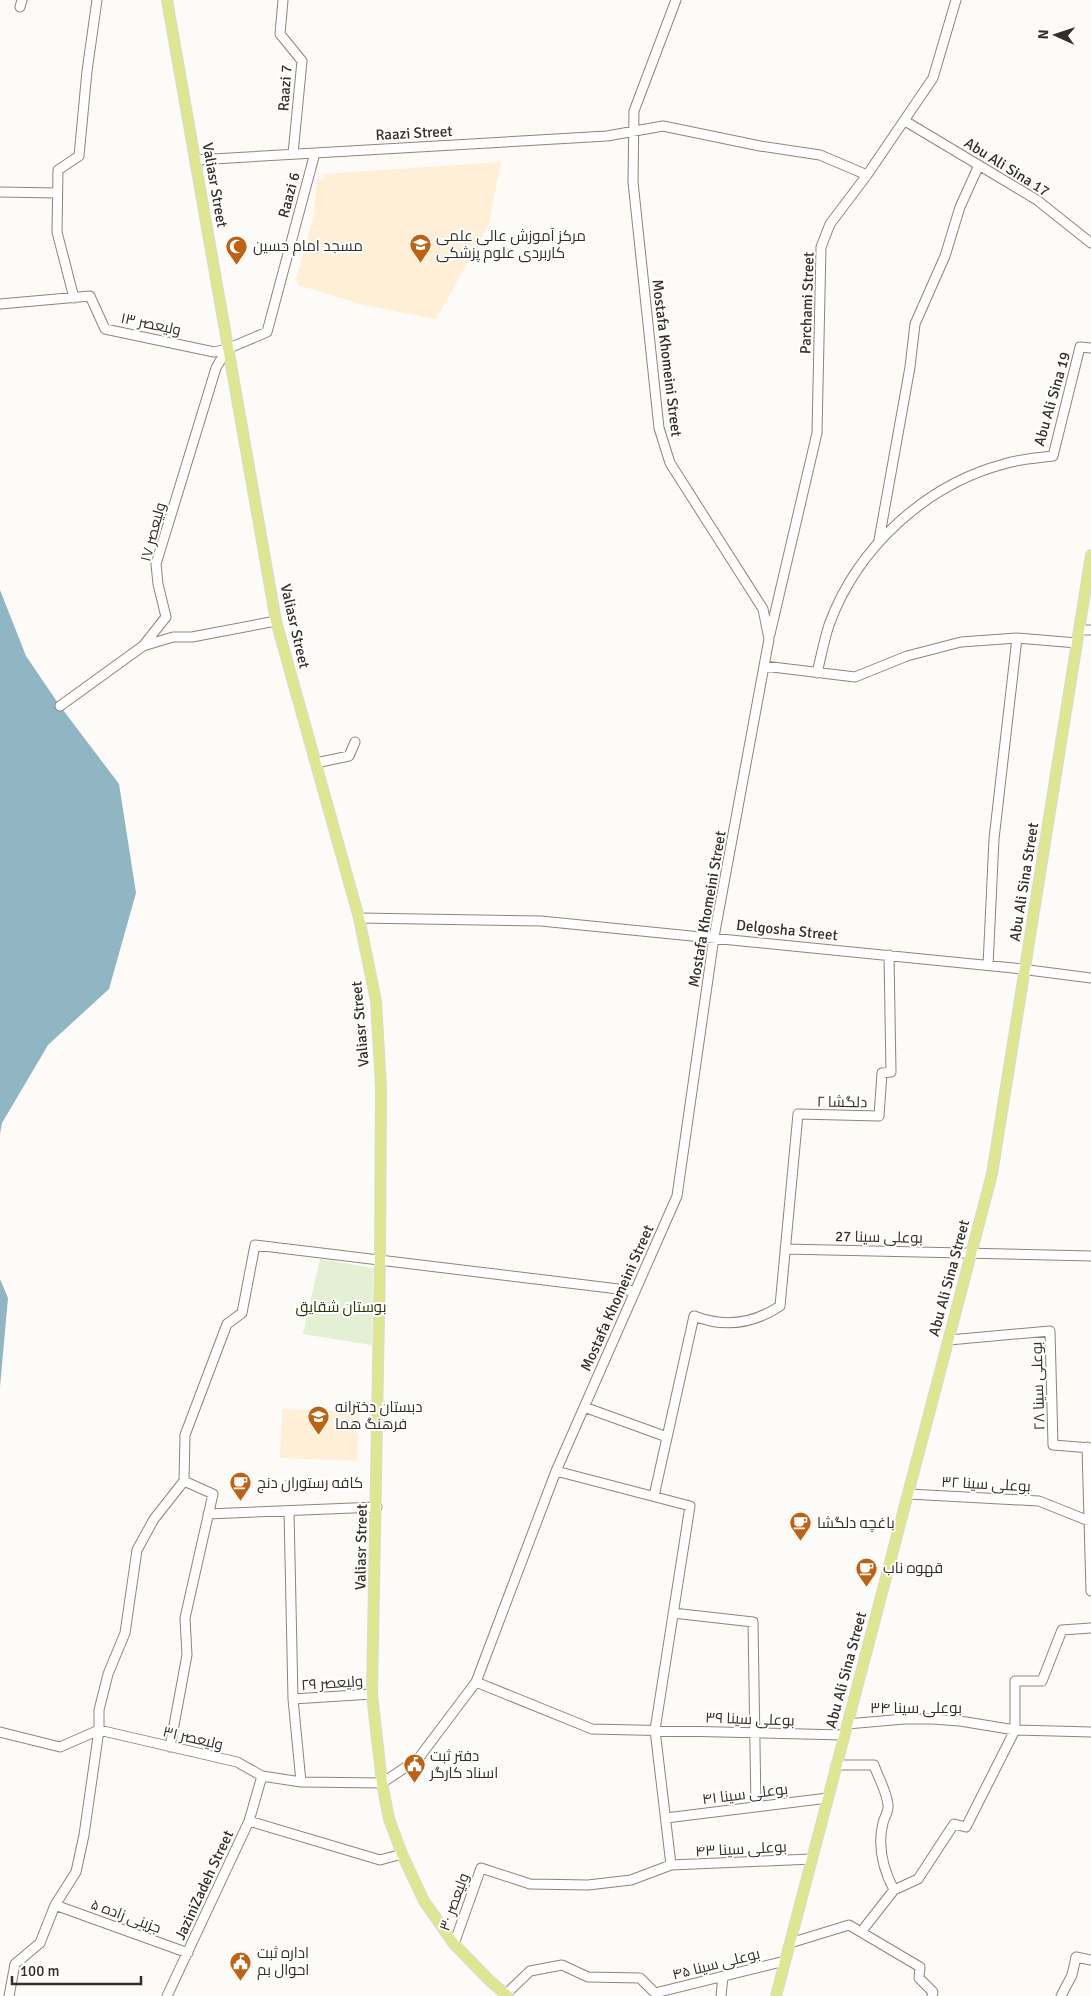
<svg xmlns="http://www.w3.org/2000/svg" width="1091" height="1996" font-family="Signika,Cairo,sans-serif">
<rect width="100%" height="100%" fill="#fdfbf7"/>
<path fill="#ffefd7" d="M501,162L489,224L436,319L363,305L298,285L296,280L313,217L317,179L323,180L324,174Z
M282,1409L359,1412L357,1461L280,1458Z"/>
<path fill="#e3f0d4" d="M320,1259L373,1268L372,1345L303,1334Z"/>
<path fill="#8fb6c2" d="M0,590L26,656L60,706L119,784L136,893L109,989L48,1045L2,1123L0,1134Z
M0,1279L8,1298L0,1387Z"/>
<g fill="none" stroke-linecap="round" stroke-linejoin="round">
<defs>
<path id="minor" d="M283,0L280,34L302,61L293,154
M20,7L22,0
M905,121L1037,200L1091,243
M196,160L607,136L663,126L760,146L820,155L867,175
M0,192L57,193
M74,298L57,232L58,170L79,156L87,71L97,0
M0,304L90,296L105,329L214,352L227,349L267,332L315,153
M227,349L216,368L156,564L158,584L166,617L143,646L173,637H192L276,621
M879,540L910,367L915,324L945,256L960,207L979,165
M1079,630H1091
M770,634L817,433L821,247L830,224L867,175L933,78L956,0
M764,666L855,677L907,656L961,642L1017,638L1077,643
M817,673C821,657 824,640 829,625C857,548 925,485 1004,464C1019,459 1037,458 1053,456L1080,347L1091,348
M60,706L143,646
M316,763L349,756L355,742
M359,918L541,921L1013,968L1091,978
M988,965L994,839L1017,638
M785,1249L1091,1256
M949,1340L1050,1331L1053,1445L1091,1448
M584,1407L667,1437
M1087,1447L1091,1591
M556,1471L690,1506L655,1730L671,1865
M908,1494L1039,1501L1089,1521
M654,1496L694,1316C725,1328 753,1324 780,1306L798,1114L879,1116L882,1073L891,1072L889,955
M289,1511L293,1699L301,1782
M208,1514L377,1507
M673,1613L753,1622L756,1807
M476,1682L592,1729L844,1735
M293,1699L372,1694
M847,1724L904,1719H932L960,1721L1015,1730L1091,1732
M0,1732L60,1747L99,1730L237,1762L262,1776L301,1782L382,1783L418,1759L476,1682L556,1471L677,1196L714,937L769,639L763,609L670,463L659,428L633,182L634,111L676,0
M170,1747L187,1655L185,1618L213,1494L184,1481L185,1435L227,1324L242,1313L255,1245L635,1291
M836,1765H874C878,1777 887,1792 888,1805C889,1811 884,1818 883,1823C877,1847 883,1869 894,1890
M666,1818L828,1798
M249,1821L262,1776
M55,1905L188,1953
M861,1932L894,1890L918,1879L954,1824L966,1827L1015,1730V1681H1042L1062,1630L1091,1628
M790,1943L849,1925L920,1967L919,1978L933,1992L932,1996
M454,1944L481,1868L530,1884L588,1885L631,1880L671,1865L812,1859
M655,1993L785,1961
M9,1996L15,1964L40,1943L55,1905L76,1872L84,1835L99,1730V1710L108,1674L125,1633L137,1550L154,1519L184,1481
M167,1996L249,1821L380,1860L402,1854
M504,1996L530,1971L562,1965L588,1977L640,1978L655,1993
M721,1996L723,1976
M1061,1996L1072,1975L1076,1957L1091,1960"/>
<path id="major" d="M167,0L276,621L359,918L376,1001L381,1088L380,1260L372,1694L382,1783L389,1819L402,1854L424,1901L454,1944L491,1982L508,1996
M776,1996L992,1174L1091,555"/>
</defs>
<use href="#minor" stroke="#8f8575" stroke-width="11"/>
<use href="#major" stroke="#dad9d8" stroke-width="12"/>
<use href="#minor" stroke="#fff" stroke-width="9"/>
<use href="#major" stroke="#dee690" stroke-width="10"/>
</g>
<defs>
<symbol id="university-pin" viewBox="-11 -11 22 30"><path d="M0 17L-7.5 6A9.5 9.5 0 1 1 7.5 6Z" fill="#be6112" stroke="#fff"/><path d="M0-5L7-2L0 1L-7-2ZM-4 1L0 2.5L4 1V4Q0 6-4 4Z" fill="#fff"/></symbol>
<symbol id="mosque-pin" viewBox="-11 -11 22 30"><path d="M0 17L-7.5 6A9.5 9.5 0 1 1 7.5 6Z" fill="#be6112" stroke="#fff"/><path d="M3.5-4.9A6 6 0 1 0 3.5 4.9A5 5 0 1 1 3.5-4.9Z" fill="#fff"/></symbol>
<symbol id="school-pin" viewBox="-11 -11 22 30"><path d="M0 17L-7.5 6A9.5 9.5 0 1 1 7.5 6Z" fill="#be6112" stroke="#fff"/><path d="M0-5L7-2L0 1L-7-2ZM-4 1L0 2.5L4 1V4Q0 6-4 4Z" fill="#fff"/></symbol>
<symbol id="cafe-pin" viewBox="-11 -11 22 30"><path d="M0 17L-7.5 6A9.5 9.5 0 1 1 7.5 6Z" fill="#be6112" stroke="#fff"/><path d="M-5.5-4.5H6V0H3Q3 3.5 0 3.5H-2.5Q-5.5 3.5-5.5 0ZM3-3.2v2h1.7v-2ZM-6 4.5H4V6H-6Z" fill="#fff"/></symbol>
<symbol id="civic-pin" viewBox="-11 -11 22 30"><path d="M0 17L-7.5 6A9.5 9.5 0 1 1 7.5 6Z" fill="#be6112" stroke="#fff"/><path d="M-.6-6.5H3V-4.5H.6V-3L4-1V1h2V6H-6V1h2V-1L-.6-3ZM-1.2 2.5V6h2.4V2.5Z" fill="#fff"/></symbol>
</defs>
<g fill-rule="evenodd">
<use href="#university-pin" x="408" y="232" width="25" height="34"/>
<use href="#mosque-pin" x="224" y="234" width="25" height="34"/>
<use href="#school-pin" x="306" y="1404" width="25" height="34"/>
<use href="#cafe-pin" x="228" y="1470" width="25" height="34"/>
<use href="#cafe-pin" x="788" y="1510" width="25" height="34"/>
<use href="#cafe-pin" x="854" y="1556" width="25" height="34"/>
<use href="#civic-pin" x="402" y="1752" width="25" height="34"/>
<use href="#civic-pin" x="228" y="1950" width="25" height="34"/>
</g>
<g text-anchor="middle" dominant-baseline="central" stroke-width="4" stroke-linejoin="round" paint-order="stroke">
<g font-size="15" fill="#322e28" stroke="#fff">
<text transform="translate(285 88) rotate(-86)">Raazi 7</text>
<text transform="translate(414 133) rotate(-3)">Raazi Street</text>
<text transform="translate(1007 167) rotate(32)">Abu Ali Sina 17</text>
<text transform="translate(215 185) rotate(80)">Valiasr Street</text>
<text transform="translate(289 195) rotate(-75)">Raazi 6</text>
<text transform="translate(807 303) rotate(-88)">Parchami Street</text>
<text transform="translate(151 324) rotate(12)">ولیعصر ۱۳</text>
<text transform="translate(667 358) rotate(83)">Mostafa Khomeini Street</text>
<text transform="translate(1052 399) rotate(-74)">Abu Ali Sina 19</text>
<text transform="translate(153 532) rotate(-75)">ولیعصر ۱۷</text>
<text transform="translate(295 626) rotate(77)">Valiasr Street</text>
<text transform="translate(1024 882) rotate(-81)">Abu Ali Sina Street</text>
<text transform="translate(707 909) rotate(-80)">Mostafa Khomeini Street</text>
<text transform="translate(787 930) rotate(6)">Delgosha Street</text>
<text transform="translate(360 1024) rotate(-95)">Valiasr Street</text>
<text transform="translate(842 1102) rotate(1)">دلگشا ۲</text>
<text transform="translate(879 1237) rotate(1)">بوعلی سینا 27</text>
<text transform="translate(949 1278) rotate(-75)">Abu Ali Sina Street</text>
<text transform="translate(617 1298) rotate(-66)">Mostafa Khomeini Street</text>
<text transform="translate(1038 1386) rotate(-92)">بوعلی سینا ۲۸</text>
<text transform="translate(986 1484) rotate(3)">بوعلی سینا ۳۲</text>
<text transform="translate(361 1547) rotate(-89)">Valiasr Street</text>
<text transform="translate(846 1670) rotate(-75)">Abu Ali Sina Street</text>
<text transform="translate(332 1683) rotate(-4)">ولیعصر ۲۹</text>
<text x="916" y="1708">بوعلی سینا ۳۴</text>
<text transform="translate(750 1719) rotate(2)">بوعلی سینا ۳۹</text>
<text transform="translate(193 1738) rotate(13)">ولیعصر ۳۱</text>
<text transform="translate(745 1794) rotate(-7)">بوعلی سینا ۴۱</text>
<text transform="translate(741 1849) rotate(-3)">بوعلی سینا ۴۳</text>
<text transform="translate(204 1885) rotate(-65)">JaziniZadeh Street</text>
<text transform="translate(454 1902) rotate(-70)">ولیعصر ۳۰</text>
<text transform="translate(126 1916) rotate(20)">جزینی زاده ۵</text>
<text transform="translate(716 1964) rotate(-14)">بوعلی سینا ۴۵</text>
</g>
<g font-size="15" fill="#322e28" stroke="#fff" text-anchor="start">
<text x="436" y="236">مرکز آموزش عالی علمی<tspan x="436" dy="17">کاربردی علوم پزشکی</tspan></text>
<text x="253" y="246">مسجد امام حسین</text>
<text x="335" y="1407">دبستان دخترانه<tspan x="335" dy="17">فرهنگ هما</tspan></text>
<text x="257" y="1483">کافه رستوران دنج</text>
<text x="817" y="1523">باغچه دلگشا</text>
<text x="883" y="1568">قهوه ناب</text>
<text x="430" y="1756">دفتر ثبت<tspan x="430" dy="17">اسناد کارگر</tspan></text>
<text x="257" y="1953">اداره ثبت<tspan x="257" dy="17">احوال بم</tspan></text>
</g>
<g font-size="15" fill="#273805" stroke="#fff">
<text x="341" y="1307">بوستان شقایق</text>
</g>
</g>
<g transform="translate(1056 35) rotate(273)" stroke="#ffffff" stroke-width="4" paint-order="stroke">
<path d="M0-4L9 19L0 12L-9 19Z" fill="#322e28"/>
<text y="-8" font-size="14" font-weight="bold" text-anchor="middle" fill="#322e28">N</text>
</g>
<path d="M12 1976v8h129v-8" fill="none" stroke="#322e28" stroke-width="2.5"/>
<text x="20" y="1976" font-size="15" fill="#322e28" stroke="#ffffff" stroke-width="4" paint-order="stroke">100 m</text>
</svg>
